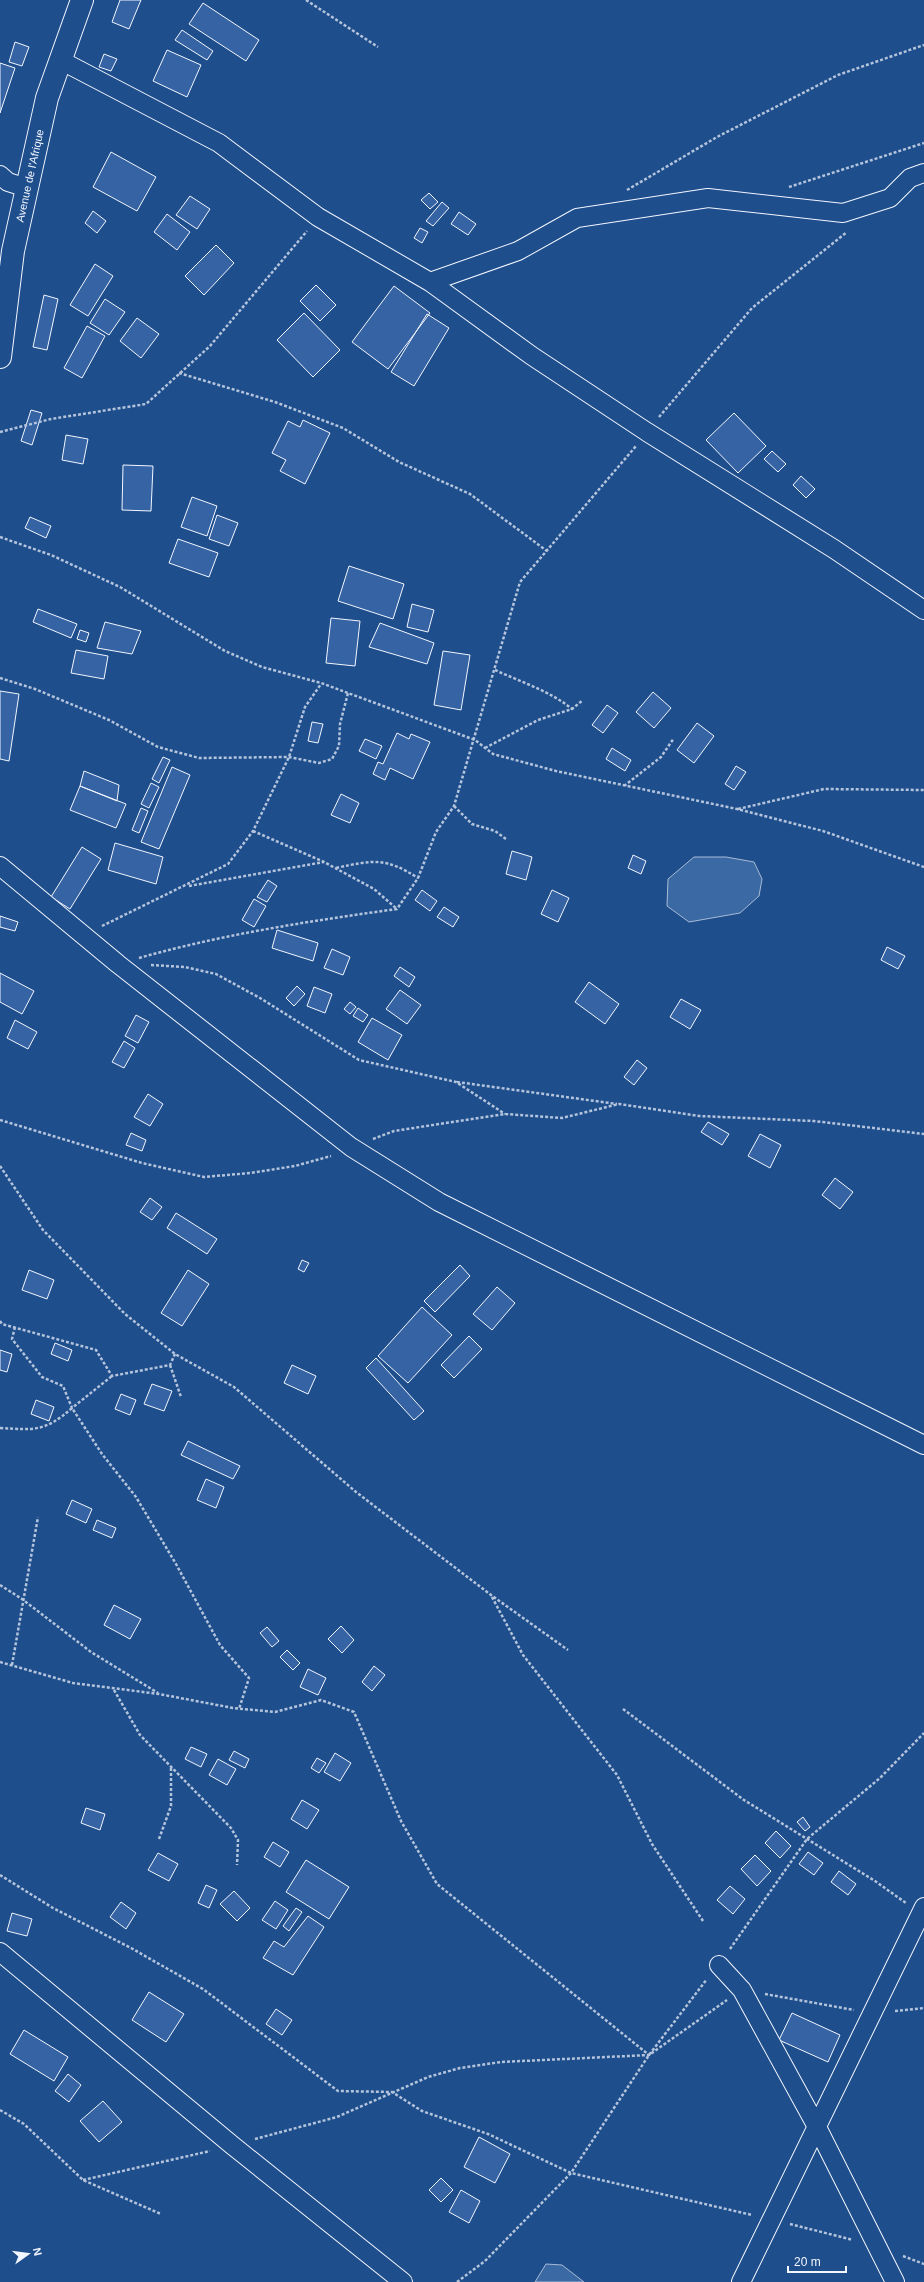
<svg xmlns="http://www.w3.org/2000/svg" width="924" height="2282" font-family="Helvetica,sans-serif">
<rect width="100%" height="100%" fill="#1f4e8c"/>
<path fill="#3b69a3" stroke="#a8bbd7" d="M694,857H726L754,862L762,879L759,896L740,913L689,922L667,906L668,879Z
M546,2264L562,2265L584,2282H535Z"/>
<path fill="#3563a3" stroke="#f2f6ff" d="M120,0H141L129,29L112,22Z
M203,3L259,40L246,61L189,24Z
M182,30L213,51L207,60L175,40Z
M15,42L29,47L22,66L9,62Z
M167,50L201,65L187,97L153,81Z
M104,54L117,59L111,71L99,67Z
M0,63L15,68L0,113Z
M111,152L156,177L137,211L93,187Z
M429,193L438,202L430,209L421,200Z
M190,196L210,209L197,229L176,215Z
M442,202L449,208L433,226L426,221Z
M93,211L106,221L97,233L85,223Z
M459,212L476,224L468,235L451,224Z
M167,214L190,232L177,250L154,232Z
M420,228L428,232L422,243L414,238Z
M216,245L234,263L204,295L185,276Z
M95,264L113,276L88,316L70,305Z
M316,285L336,305L320,321L300,301Z
M394,286L430,313L388,369L352,342Z
M44,295L58,299L47,350L33,347Z
M105,299L125,312L109,335L90,323Z
M304,313L340,350L313,377L277,340Z
M427,314L449,328L414,386L391,372Z
M137,318L159,334L141,358L120,341Z
M87,326L105,336L82,378L64,368Z
M31,410L42,413L32,445L21,441Z
M734,413L766,446L738,473L706,440Z
M303,420L330,433L305,484L280,471L286,460L272,453L288,421L300,427Z
M66,435L88,439L83,464L62,460Z
M772,451L786,464L778,472L764,459Z
M123,465L153,466L151,511L122,510Z
M801,476L815,489L806,498L793,485Z
M192,497L217,506L207,536L181,527Z
M217,515L238,523L229,546L209,539Z
M30,517L51,526L46,538L25,528Z
M178,539L218,553L209,577L169,563Z
M349,566L404,584L393,619L338,601Z
M412,604L434,610L428,632L407,627Z
M38,609L77,624L71,638L33,622Z
M331,618L360,621L355,666L326,663Z
M105,622L141,631L132,654L97,648Z
M380,623L434,643L427,664L369,647Z
M80,630L89,633L86,642L77,639Z
M76,650L108,656L104,679L71,673Z
M443,651L470,655L461,710L434,705Z
M0,691L19,694L9,761L0,759Z
M653,692L671,708L654,728L636,712Z
M607,705L618,713L603,733L592,725Z
M312,722L323,724L318,743L308,741Z
M697,723L714,736L694,763L677,750Z
M397,733L409,739L411,734L430,742L413,779L390,768L385,780L373,774L378,762L383,764Z
M365,739L382,746L376,759L359,751Z
M612,748L631,760L625,771L606,759Z
M163,757L170,760L159,783L152,779Z
M736,766L746,772L734,790L725,784Z
M172,767L190,775L159,849L141,842Z
M84,771L119,785L117,801L80,786Z
M151,783L159,787L149,808L141,804Z
M80,786L126,804L116,828L70,810Z
M341,794L359,803L350,823L331,815Z
M141,808L148,811L139,833L132,830Z
M115,843L163,857L156,884L108,870Z
M82,847L101,859L70,909L51,897Z
M512,851L532,857L526,880L506,874Z
M633,855L646,861L641,874L628,868Z
M268,880L277,886L267,902L257,897Z
M422,890L437,901L430,911L415,900Z
M552,890L569,898L558,922L541,914Z
M254,899L266,906L254,927L242,920Z
M444,907L459,917L453,927L437,917Z
M0,916L18,922L15,931L0,927Z
M277,930L318,943L313,961L272,948Z
M887,947L905,956L898,969L881,960Z
M332,949L350,957L343,975L324,968Z
M400,967L415,977L409,987L394,976Z
M0,973L34,991L22,1014L0,1002Z
M589,982L619,1004L605,1024L575,1002Z
M297,986L305,994L294,1006L286,998Z
M314,987L332,994L325,1013L307,1006Z
M400,990L421,1005L407,1024L386,1009Z
M681,999L701,1010L690,1029L670,1017Z
M350,1002L356,1007L350,1014L344,1009Z
M358,1008L368,1015L363,1022L353,1016Z
M136,1015L149,1022L138,1043L125,1036Z
M372,1018L402,1035L388,1060L358,1042Z
M15,1020L37,1032L28,1049L7,1038Z
M124,1041L135,1048L124,1068L112,1062Z
M637,1060L647,1068L634,1085L624,1077Z
M148,1094L163,1104L150,1126L134,1117Z
M708,1122L729,1134L722,1145L701,1132Z
M131,1133L146,1140L142,1151L126,1145Z
M760,1134L781,1145L770,1168L748,1156Z
M835,1178L853,1192L840,1209L822,1195Z
M150,1198L162,1207L152,1220L140,1212Z
M176,1213L217,1239L207,1254L167,1228Z
M302,1260L309,1263L304,1272L298,1269Z
M460,1265L470,1276L435,1312L424,1301Z
M29,1270L54,1280L47,1299L22,1290Z
M188,1270L209,1284L182,1326L161,1313Z
M497,1287L515,1303L492,1330L473,1314Z
M422,1307L452,1335L408,1383L378,1356Z
M469,1336L482,1349L454,1378L441,1365Z
M55,1343L72,1350L68,1361L51,1354Z
M0,1350L12,1354L7,1372L0,1370Z
M376,1358L424,1411L414,1420L366,1368Z
M292,1365L316,1376L308,1394L284,1383Z
M152,1384L172,1391L164,1411L144,1404Z
M121,1394L136,1400L130,1415L115,1409Z
M36,1400L54,1407L49,1421L31,1414Z
M188,1441L240,1466L233,1479L181,1455Z
M206,1479L224,1487L216,1508L197,1500Z
M72,1500L92,1509L86,1523L66,1514Z
M97,1520L116,1528L112,1538L93,1530Z
M114,1605L141,1619L130,1639L104,1625Z
M341,1626L354,1640L342,1653L328,1639Z
M267,1627L279,1641L272,1647L260,1633Z
M287,1650L300,1663L293,1670L280,1657Z
M374,1666L385,1675L372,1691L362,1682Z
M308,1669L326,1678L318,1695L300,1687Z
M191,1747L207,1754L201,1767L185,1759Z
M234,1751L249,1759L245,1768L229,1760Z
M335,1753L351,1763L340,1781L324,1772Z
M317,1758L326,1763L319,1773L311,1768Z
M218,1759L236,1769L227,1785L209,1775Z
M302,1800L319,1810L307,1829L291,1819Z
M86,1808L105,1814L100,1830L81,1823Z
M803,1817L810,1827L805,1831L797,1822Z
M776,1831L791,1846L780,1858L765,1843Z
M273,1842L289,1852L280,1867L264,1857Z
M808,1852L823,1863L814,1875L799,1864Z
M158,1853L178,1864L169,1881L148,1870Z
M755,1855L771,1871L757,1886L741,1869Z
M306,1860L349,1887L329,1919L286,1892Z
M839,1871L856,1884L848,1895L831,1882Z
M206,1885L217,1890L209,1908L198,1903Z
M730,1886L745,1899L733,1914L717,1900Z
M234,1891L250,1908L237,1921L220,1904Z
M275,1901L288,1910L276,1929L262,1920Z
M121,1902L136,1913L126,1929L110,1917Z
M296,1908L302,1912L289,1931L283,1926Z
M12,1913L32,1919L27,1936L7,1931Z
M308,1916L324,1927L293,1975L263,1958L274,1941L284,1947Z
M149,1992L184,2014L166,2042L132,2020Z
M276,2009L292,2020L282,2035L266,2024Z
M792,2013L840,2035L828,2062L779,2040Z
M24,2030L68,2057L54,2081L10,2054Z
M68,2074L81,2085L69,2102L55,2091Z
M103,2101L122,2122L99,2142L80,2121Z
M479,2137L510,2154L495,2183L464,2167Z
M441,2178L453,2190L441,2202L429,2190Z
M461,2190L480,2201L469,2223L449,2212Z"/>
<g fill="none" stroke-linecap="round" stroke-linejoin="round">
<defs>
<path id="street" d="M60,60L219,143L318,217L430,282L532,356L647,432L834,549L924,610
M0,175L8,182L27,188
M430,282L518,251L577,218L708,198L843,213L890,198L910,178L924,173
M0,866L118,964L351,1147L439,1202L924,1445
M0,1952L232,2145L403,2282
M719,1965L742,1990L817,2127L895,2282
M741,2282L924,1907"/>
<g id="secondary">
<path id="s1" d="M0,357L13,251L47,98L82,0"/>
</g>
</defs>
<use href="#street" stroke="#f2f6ff" stroke-width="20"/>
<use href="#secondary" stroke="#f2f6ff" stroke-width="24"/>
<path stroke="#b3c4dc" stroke-width="2.5" stroke-dasharray="3 2" stroke-linecap="butt" d="M306,0L378,47
M789,187L924,143
M627,190L717,137L838,75L924,45
M179,373L275,402L343,428L399,462L470,494L547,551
M659,417L752,308L847,232
M0,432L51,419L146,404L210,346L307,231
M0,537L51,555L120,587L225,651L262,667L321,683L475,740L493,754L556,771L737,809L823,831L924,867
M495,670C521,682 550,691 572,709
M0,678L35,689L109,720L158,747L199,758L289,757L319,763L332,759L339,746L340,724L348,693
M485,748L538,720L572,709L583,700
M624,786L661,757L674,738
M454,806L472,824L495,831L506,839
M738,809L824,789L924,790
M253,831L324,862L374,889L397,909
M336,868C373,860 385,857 418,878
M189,886L324,862
M102,926L228,864L253,831L289,757L305,707L321,684
M139,958C224,934 310,921 397,909L418,878L436,832L454,806L520,582L636,446
M151,965L185,967L216,974L260,998L359,1060L456,1082L505,1114
M457,1082L617,1104
M0,1120L142,1163L204,1177L250,1173L295,1166L331,1156
M373,1139L394,1131L505,1114L562,1118L619,1104L699,1116L814,1121L924,1134
M0,1166L43,1230L125,1314L175,1354L234,1387L356,1492L491,1595L568,1650
M0,1321L2,1324L96,1350L112,1376L170,1365L175,1354
M15,1327L12,1339L42,1377L63,1386L72,1408L112,1376
M170,1365L181,1397
M0,1428C34,1430 45,1432 72,1408L102,1454L136,1497L176,1564L220,1645L249,1678L239,1709
M0,1585L22,1599L91,1652L158,1693
M492,1597L523,1655L617,1775L652,1844L703,1921
M0,1662L73,1683L159,1694L233,1708L275,1712L321,1700L354,1712L401,1821L437,1884L649,2055
M12,1665L38,1517
M114,1690L140,1735L231,1828L238,1840L237,1865
M623,1709L744,1800L875,1881L906,1903
M159,1839L171,1806V1767
M0,1875L53,1908L131,1948L203,1989L338,2091L392,2092L422,2111L488,2134L571,2173L752,2215
M730,1949L807,1839L880,1778L924,1733
M765,1994L854,2010
M895,2011L924,2008
M0,2110L24,2124L83,2180L161,2214
M255,2139L337,2117L428,2077L460,2068L501,2062L649,2055L727,2000
M83,2180L210,2151
M790,2224L853,2240
M903,2256L924,2264
M457,2282L485,2261L571,2173L649,2055L707,1979"/>
<use href="#street" stroke="#1f4e8c" stroke-width="18"/>
<use href="#secondary" stroke="#1f4e8c" stroke-width="22"/>
</g>
<g text-anchor="middle" dominant-baseline="central" stroke-width="3" stroke-linejoin="round" paint-order="stroke">
<g font-size="11" fill="#f2f6ff" stroke="#1f4e8c">
<text stroke="none"><textPath href="#s1" startOffset="184">Avenue de l'Afrique</textPath></text>
</g>
</g>
<g transform="translate(28 2254) rotate(76)" stroke="#1f4e8c" stroke-width="3" paint-order="stroke">
<path d="M0-3L7 15L0 10L-7 15Z" fill="#f2f6ff"/>
<text y="-6" font-size="11" font-weight="bold" text-anchor="middle" fill="#f2f6ff">N</text>
</g>
<path d="M788 2266v6h58v-6" fill="none" stroke="#f2f6ff" stroke-width="2"/>
<text x="794" y="2266" font-size="12" fill="#f2f6ff" stroke="#1f4e8c" stroke-width="3" paint-order="stroke">20 m</text>
</svg>
